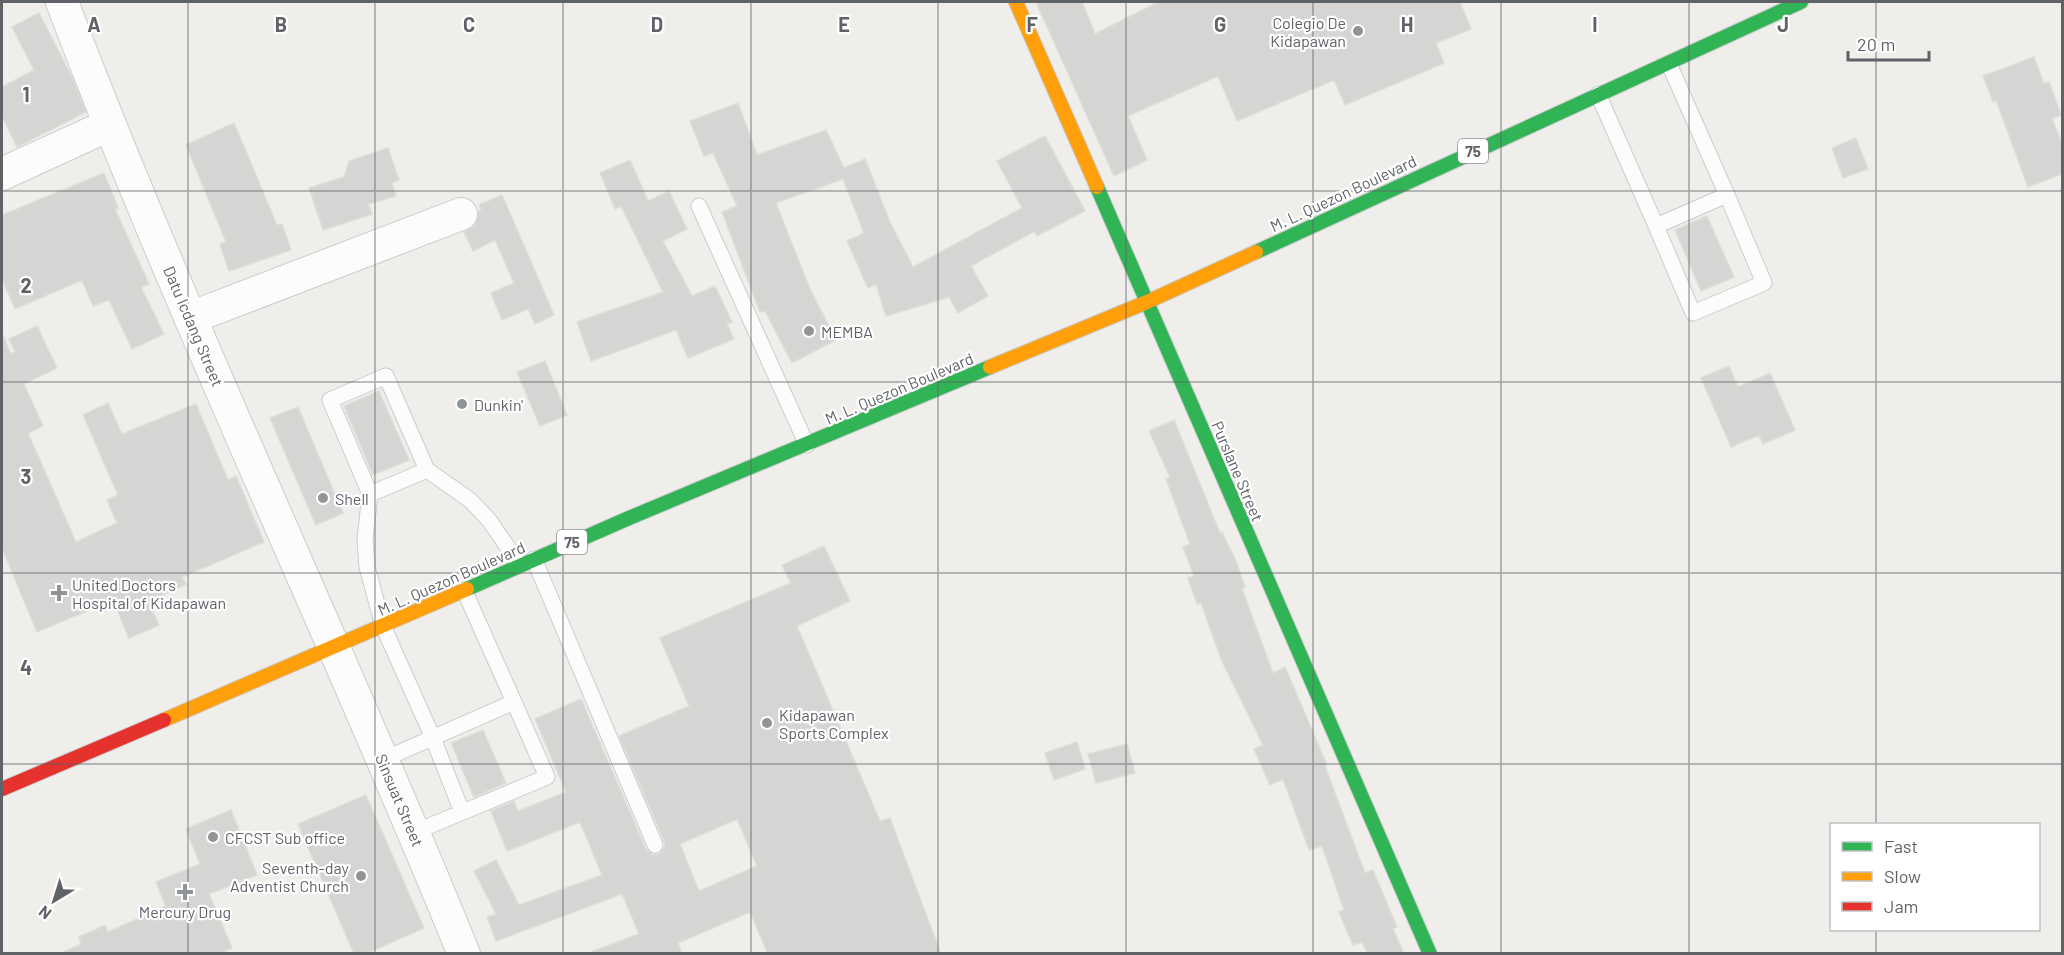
<svg xmlns="http://www.w3.org/2000/svg" width="2064" height="955" font-family="Barlow,sans-serif">
<rect width="100%" height="100%" fill="#efeeea"/>
<path fill="#d6d5d3" stroke="#deddd9" stroke-width="1.5" fill-rule="evenodd" d="M1036,2H1082L1095,34L1158,2H1460L1471,29L1436,43L1444,63L1345,105L1334,80L1237,121L1218,76L1128,116L1147,160L1114,176Z
M39,13L72,77L86,112L17,147L2,116V87L34,70L12,27Z
M2034,57L2044,84L2049,82L2061,115L2052,119L2062,144V174L2028,187L1996,100L1993,102L1983,76Z
M738,103L757,155L826,130L844,168L865,159L890,222L913,267L1022,208L997,161L1045,136L1085,211L1037,236L1035,231L971,266L988,296L958,313L949,297L886,316L876,284L868,288L847,241L864,233L843,179L776,203L810,289L836,340L792,363L765,311L760,312L722,212L737,206L713,153L704,156L690,121Z
M234,123L277,225L282,224L291,250L229,271L220,244L226,242L186,145Z
M1856,138L1868,169L1843,178L1832,148Z
M388,148L399,180L392,183L396,196L368,204L372,214L323,230L309,188L344,177L349,161Z
M630,160L648,201L669,191L687,229L663,241L692,296L715,286L732,322L727,324L734,339L688,358L676,330L591,361L577,322L663,292L621,206L615,209L600,173Z
M104,173L118,208L115,209L149,284L141,287L164,334L132,349L109,300L93,306L82,280L15,309L2,279V215Z
M502,195L554,315L535,324L528,309L502,320L491,293L514,283L495,240L473,251L464,232L475,225L478,211L481,210L479,205Z
M1707,216L1734,277L1701,291L1675,230Z
M37,326L57,368L24,384L43,426L28,433L76,542L117,523L107,500L118,495L83,415L108,403L122,434L196,404L228,480L236,476L264,542L182,577L186,584L148,602L159,625L129,638L113,600L37,632L2,548V333L11,354L15,352L9,339Z
M545,361L567,415L540,426L517,372Z
M1729,366L1738,387L1770,373L1795,430L1763,444L1759,435L1731,447L1701,378Z
M379,391L409,460L373,475L344,406Z
M298,407L343,513L316,525L270,418Z
M1174,420L1220,533L1222,532L1236,561L1245,587L1242,589L1273,673L1285,667L1327,765L1325,766L1365,873L1373,870L1397,927L1393,929L1404,954H1368L1362,942L1353,945L1339,912L1344,910L1322,846L1309,850L1283,779L1270,785L1254,749L1263,745L1221,659L1201,603L1197,604L1188,578L1194,576L1183,547L1190,544L1166,479L1170,477L1149,431Z
M824,546L850,601L797,626L880,821L890,818L941,954H768L750,912L678,943L682,954H593V951L639,934L622,894L496,941L487,917L496,914L474,871L496,860L519,905L602,875L580,822L507,851L491,811L514,801L518,811L566,792L535,719L581,699L646,849L653,855L659,854L665,847L664,841L619,736L689,706L660,638L791,583L782,565ZM737,819L757,866L699,891L680,844Z
M483,730L506,783L474,797L451,743Z
M1077,742L1085,769L1054,780L1045,753Z
M1127,744L1135,773L1096,783L1088,754Z
M366,795L424,928L365,954H354L298,824Z
M231,810L257,875L209,894L232,948L219,954H59L81,944L79,937L105,925L108,932L166,906L156,882L200,864L186,829Z"/>
<g fill="none" stroke-linecap="round" stroke-linejoin="round">
<defs>
<path id="lane" d="M1598,94L1656,226L1727,195L1669,64
M699,206L807,445
M1656,226L1693,313L1764,283L1727,195
M370,494L427,470
M534,559L655,845
M382,760L514,702L464,590
M462,812L433,738L383,626L367,567L365,539L370,494L330,400L386,376L427,470L470,500L489,520L520,565
M415,832L547,777L514,702"/>
<path id="street" d="M62,2C184,324 334,634 464,954
M2,174L109,125
M190,318L461,214"/>
<path id="fast" d="M1097,187L1147,302
M1256,252L1801,2
M1147,302L1430,954
M467,589L629,518L990,367"/>
<path id="slow" d="M1016,2L1097,187
M990,367L1147,302L1256,252
M164,720L467,589"/>
<path id="jam" d="M2,789L164,720"/>
</defs>
<use href="#lane" stroke="#cbcccc" stroke-width="17"/>
<use href="#street" stroke="#cbcccc" stroke-width="34"/>
<use href="#fast" stroke="#cacacb" stroke-width="16"/>
<use href="#slow" stroke="#cacacb" stroke-width="16"/>
<use href="#jam" stroke="#cacacb" stroke-width="16"/>
<use href="#lane" stroke="#fdfcfc" stroke-width="15"/>
<use href="#street" stroke="#fdfcfc" stroke-width="32"/>
<use href="#fast" stroke="#30b455" stroke-width="14"/>
<use href="#slow" stroke="#ff9f0a" stroke-width="14"/>
<use href="#jam" stroke="#e5322d" stroke-width="14"/>
</g>
<path fill="none" stroke="#5f6368" stroke-width="1.5" stroke-opacity="0.55" d="M188,2V954M375,2V954M563,2V954M751,2V954M938,2V954M1126,2V954M1313,2V954M1501,2V954M1689,2V954M1876,2V824M2,191H2062M2,382H2062M2,573H2062M2,764H2062M1876,930V954"/>
<g fill="#919496" stroke="#fff" stroke-width="2">
<circle cx="1358" cy="31" r="6"/>
<circle cx="809" cy="331" r="6"/>
<circle cx="462" cy="404" r="6"/>
<circle cx="323" cy="498" r="6"/>
<path d="M56 584h6v6h6v6h-6v6h-6v-6h-6v-6h6z"/>
<circle cx="767" cy="723" r="6"/>
<circle cx="213" cy="837" r="6"/>
<circle cx="361" cy="876" r="6"/>
<path d="M182 883h6v6h6v6h-6v6h-6v-6h-6v-6h6z"/>
</g>
<g text-anchor="middle" dominant-baseline="central" stroke-width="4.5" stroke-linejoin="round" paint-order="stroke">
<g fill="#fff" stroke="#8f9295" stroke-width="1.5">
<rect x="1458" y="139" width="30" height="24" rx="4.5"/>
<rect x="557" y="530" width="30" height="24" rx="4.5"/>
</g>
<g font-size="15" font-weight="bold" fill="#5f6368">
<text x="1473" y="151">75</text>
<text x="572" y="542">75</text>
</g>
<g font-size="16" fill="#5f6368" stroke="#fff" text-anchor="start">
<text x="1346" y="22" text-anchor="end">Colegio De<tspan x="1346" dy="18">Kidapawan</tspan></text>
<text x="821" y="331">MEMBA</text>
<text x="474" y="404">Dunkin'</text>
<text x="335" y="498">Shell</text>
<text x="72" y="584">United Doctors<tspan x="72" dy="18">Hospital of Kidapawan</tspan></text>
<text x="779" y="714">Kidapawan<tspan x="779" dy="18">Sports Complex</tspan></text>
<text x="225" y="837">CFCST Sub office</text>
<text x="349" y="867" text-anchor="end">Seventh-day<tspan x="349" dy="18">Adventist Church</tspan></text>
<text x="185" y="911" text-anchor="middle">Mercury Drug</text>
</g>
<g font-size="16" fill="#5f6368" stroke="#fff">
<text transform="translate(1343 193) rotate(-25)">M. L. Quezon Boulevard</text>
<text transform="translate(194 326) rotate(67)">Datu Icdang Street</text>
<text transform="translate(899 388) rotate(-23)">M. L. Quezon Boulevard</text>
<text transform="translate(1238 471) rotate(67)">Purslane Street</text>
<text transform="translate(451 578) rotate(-24)">M. L. Quezon Boulevard</text>
<text transform="translate(400 800) rotate(67)">Sinsuat Street</text>
</g>
</g>
<g font-size="20" text-anchor="middle" font-weight="bold" fill="#5f6368" stroke="#fff" stroke-width="4.5" stroke-linejoin="round" paint-order="stroke">
<text x="94" y="32">A</text>
<text x="281" y="32">B</text>
<text x="469" y="32">C</text>
<text x="657" y="32">D</text>
<text x="844" y="32">E</text>
<text x="1032" y="32">F</text>
<text x="1220" y="32">G</text>
<text x="1407" y="32">H</text>
<text x="1595" y="32">I</text>
<text x="1783" y="32">J</text>
<text x="26" y="102">1</text>
<text x="26" y="293">2</text>
<text x="26" y="484">3</text>
<text x="26" y="675">4</text>
</g>
<rect width="2064" height="955" fill="none" stroke="#5f6368" stroke-width="6"/>
<rect x="1830" y="823" width="210" height="108" fill="#ffffff" stroke="#bfc1c3" stroke-width="1.5"/>
<rect x="1842" y="842" width="30" height="9" fill="#30b455" stroke="#bfc1c3" stroke-width="1.5"/>
<text x="1884" y="853" font-size="18" fill="#5f6368">Fast</text>
<rect x="1842" y="872" width="30" height="9" fill="#ff9f0a" stroke="#bfc1c3" stroke-width="1.5"/>
<text x="1884" y="883" font-size="18" fill="#5f6368">Slow</text>
<rect x="1842" y="902" width="30" height="9" fill="#e5322d" stroke="#bfc1c3" stroke-width="1.5"/>
<text x="1884" y="913" font-size="18" fill="#5f6368">Jam</text>
<g transform="translate(54 901) rotate(218)" stroke="#ffffff" stroke-width="4.5" paint-order="stroke">
<path d="M0-4.5L10 22L0 15L-10 22Z" fill="#5f6368"/>
<text y="-9" font-size="16" font-weight="bold" text-anchor="middle" fill="#5f6368">N</text>
</g>
<path d="M1848 51v9h81v-9" fill="none" stroke="#5f6368" stroke-width="3"/>
<text x="1857" y="51" font-size="18" fill="#5f6368" stroke="#ffffff" stroke-width="4.5" paint-order="stroke">20 m</text>
</svg>
